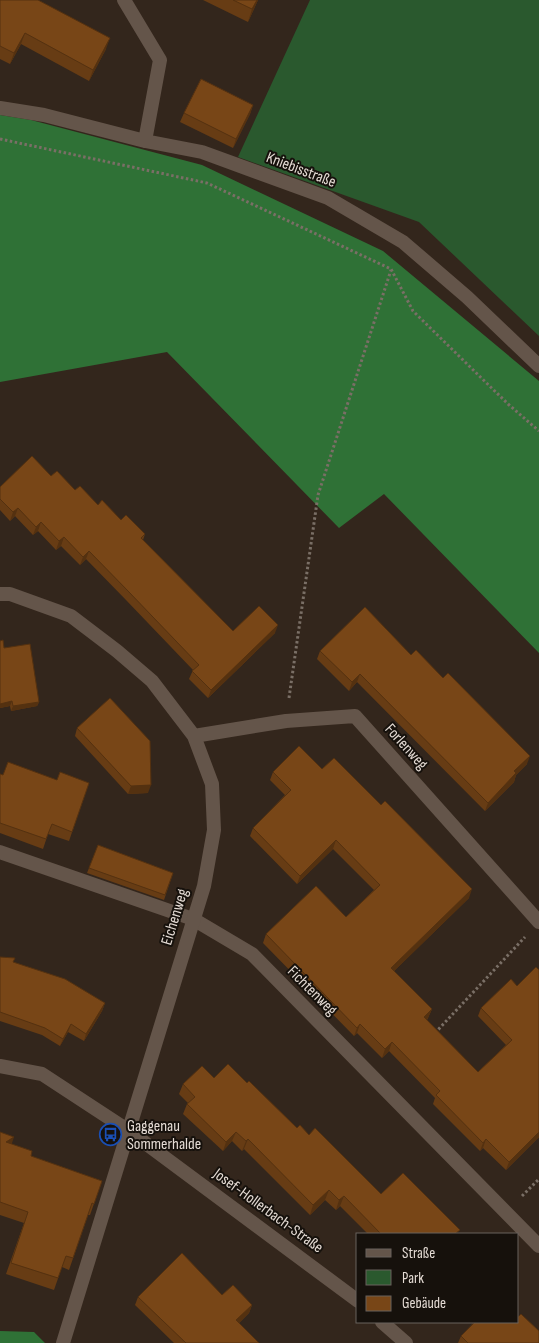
<svg xmlns="http://www.w3.org/2000/svg" width="539" height="1343" font-family="'Sofia Sans Condensed',sans-serif">
<rect width="100%" height="100%" fill="#33261c"/>
<path fill="#2a592e" d="M310,0H539V336L419,222L238,157Z"/>
<path fill="#2f7136" d="M0,115L31,120L202,165L383,251L539,381V653L384,494L339,528L167,352L0,382Z
M0,1331L34,1332L45,1343H0Z"/>
<g fill="none" stroke-linecap="round" stroke-linejoin="round">
<path stroke="#7a6f66" stroke-width="3" stroke-dasharray="2.5 2.5" stroke-linecap="butt" d="M0,139L207,183L391,269L413,311L508,404L539,431
M289,698L318,495L391,270
M435,1033L525,937
M522,1196L539,1179"/>
<path stroke="#64554a" stroke-width="14" d="M0,852L193,919L252,954L539,1246"/>
<path stroke="#64554a" stroke-width="14" d="M124,0L160,60L145,141
M0,108L44,115L145,141L202,152L328,198L403,242L467,297L539,366
M0,594H10L71,616L117,651L152,681L194,736L212,784L214,830L204,886L63,1343
M194,736L286,721L355,716L539,922
M0,1066L42,1074L129,1131L358,1301
M382,1322L406,1343"/>
</g>
<path fill="#673c14" d="M0,0L106,49L89,81L21,44L10,64L0,59Z
M203,0H258L248,22Z
M253,105L250,114L233,148L180,122L184,113Z
M51,476L145,534L143,540L233,631L275,633L208,698L189,679L193,670L126,600L86,559L80,565L61,546L56,550L38,531L33,535L15,516L10,521L0,510V487Z
M0,641L39,702L37,706L11,711L10,706L0,708Z
M320,651L411,655L527,764L516,775L514,782L485,811L357,682L349,691L317,659Z
M77,728L148,793L128,794L75,736Z
M322,769L469,898L394,971L432,1009L428,1018L427,1020L478,1072L506,1045L478,1016L481,1008L517,986L539,970V1137L506,1170L483,1148L480,1151L433,1104L435,1098L389,1051L382,1058L357,1033L354,1036L263,943L266,934L346,917L374,890L333,849L297,884L250,836L253,828L285,795L270,780L273,772Z
M0,774L3,775L89,783L69,841L48,834L43,849L0,833Z
M98,845L173,873L164,900L87,873Z
M0,957L105,1003L102,1011L84,1041L68,1032L60,1046L42,1035L0,1021Z
M214,1078L247,1083L297,1128L309,1135L381,1194L458,1234H368L340,1206L336,1210L325,1200L310,1215L244,1149L242,1151L232,1141L223,1151L183,1114L187,1104L188,1103L179,1094L183,1084Z
M0,1132L12,1144L31,1156L102,1181L90,1215H88L69,1270L62,1267L54,1290L6,1274L24,1223L0,1215Z
M222,1295L252,1305L249,1313L239,1323L259,1343H174L135,1305L138,1297Z
M474,1322H518L539,1343H458L461,1336Z"/>
<path fill="#543110" d="M257,0H258L248,22L252,9Z
M25,33L21,44L10,64L14,53Z
M110,38L106,49L89,81L93,70Z
M253,105L250,114L233,148L236,139Z
M18,508L15,516L10,521L13,512Z
M41,522L38,531L33,535L36,527Z
M64,537L61,546L56,550L59,541Z
M89,551L86,559L80,565L83,557Z
M278,625L275,633L208,698L211,690Z
M360,674L357,682L349,691L352,682Z
M12,701L10,706L0,708V704Z
M39,702L37,706L11,711L13,706Z
M530,756L527,764L516,775L514,782L485,811L488,803L514,771Z
M151,785L148,793L128,794L131,786Z
M336,840L333,849L297,884L300,876Z
M472,889L469,898L388,977L391,968Z
M105,1003L102,1011L84,1041L86,1034Z
M432,1009L428,1018L421,1025L424,1017Z
M71,1024L68,1032L60,1046L63,1039Z
M360,1024L357,1033L354,1036L357,1028Z
M392,1042L389,1051L382,1058L385,1049Z
M236,1132L232,1141L223,1151L226,1142Z
M539,1132V1137L506,1170L509,1162Z
M14,1137L10,1149L6,1142Z
M248,1139L244,1149L242,1151L246,1141Z
M486,1139L483,1148L480,1151L483,1143Z
M329,1190L325,1200L310,1215L313,1205Z
M344,1196L340,1206L336,1210L339,1200Z
M252,1305L249,1313L233,1329L236,1320Z"/>
<path fill="#784617" stroke="#543110" d="M0,0H38L110,38L93,70L25,33L14,53L0,46Z
M233,0H257L252,9Z
M201,79L253,105L236,139L184,113Z
M32,456L51,476L57,471L75,490L80,486L98,505L102,500L121,520L126,515L145,534L141,538L233,631L259,606L278,625L211,690L192,671L199,665L129,592L89,551L83,557L64,537L59,541L41,522L36,527L18,508L13,512L0,499V487Z
M365,607L411,655L416,650L443,678L448,673L530,756L514,771L516,773L488,803L360,674L352,682L320,651Z
M3,640L4,648L30,644L39,702L13,706L12,701L0,704V641Z
M110,698L150,741L151,785L131,786L77,728Z
M299,746L322,769L334,758L381,805L385,801L472,889L391,968L432,1009L424,1017L478,1072L512,1040L481,1008L511,979L517,986L536,967L539,970V1132L509,1162L486,1139L483,1143L436,1095L440,1091L392,1042L385,1049L360,1024L357,1028L266,934L316,886L346,917L380,885L336,840L300,876L253,828L291,790L273,772Z
M8,762L57,780L60,772L89,783L72,832L52,824L46,839L0,823V774L3,775Z
M98,845L173,873L165,895L89,868Z
M0,957L15,958L13,962L65,979L105,1003L86,1034L71,1024L63,1039L45,1028L0,1012Z
M228,1064L247,1083L249,1081L297,1128L300,1125L309,1135L315,1128L381,1194L403,1173L460,1230L455,1234H381L344,1196L339,1200L329,1190L313,1205L248,1139L246,1141L236,1132L226,1142L187,1104L195,1097L183,1084L202,1066L214,1078Z
M0,1132L14,1137L6,1142L32,1151L31,1156L102,1181L94,1204L92,1203L73,1258L66,1256L58,1278L11,1263L28,1212L0,1202Z
M182,1253L222,1295L233,1285L252,1305L236,1320L259,1343H186L138,1297Z
M521,1314L539,1331V1343H468L461,1336L475,1322H518V1317Z"/>
<defs>
<symbol id="bus-ring" viewBox="-11 -11 22 22"><circle r="9.5" fill="#16110c" stroke="#1a4fb4" stroke-width="1.5"/><path d="M-5-6H5V4H4V6H2V4H-2V6H-4V4H-5ZM-3.5-4V0h7V-4ZM-3.5 1.2v1.5H-2V1.2ZM2 1.2v1.5H3.5V1.2Z" fill="#1a4fb4"/></symbol>
</defs>
<g fill-rule="evenodd">
<use href="#bus-ring" x="98" y="1122" width="25" height="25"/>
</g>
<g text-anchor="middle" dominant-baseline="central" stroke-width="4" stroke-linejoin="round" paint-order="stroke">
<g font-size="16" fill="#e5dcd5" stroke="#16110c">
<text transform="translate(301 170) rotate(21)">Kniebisstraße</text>
<text transform="translate(406 747) rotate(48)">Forlenweg</text>
<text transform="translate(175 917) rotate(-73)">Eichenweg</text>
<text transform="translate(312 991) rotate(45)">Fichtenweg</text>
<text transform="translate(268 1211) rotate(36)">Josef-Hollerbach-Straße</text>
</g>
<g font-size="16" fill="#e5dcd5" stroke="#16110c" text-anchor="start">
<text x="127" y="1126">Gaggenau<tspan x="127" dy="18">Sommerhalde</tspan></text>
</g>
</g>
<rect x="356" y="1233" width="162" height="90" fill="#16110c" stroke="#69625c"/>
<rect x="366" y="1249" width="25" height="8" fill="#64554a" stroke="#69625c"/>
<text x="402" y="1258" font-size="15" fill="#e5dcd5">Straße</text>
<rect x="366" y="1270" width="25" height="15" fill="#2a592e" stroke="#69625c"/>
<text x="402" y="1283" font-size="15" fill="#e5dcd5">Park</text>
<rect x="366" y="1296" width="25" height="15" fill="#784617" stroke="#69625c"/>
<text x="402" y="1308" font-size="15" fill="#e5dcd5">Gebäude</text>
</svg>
